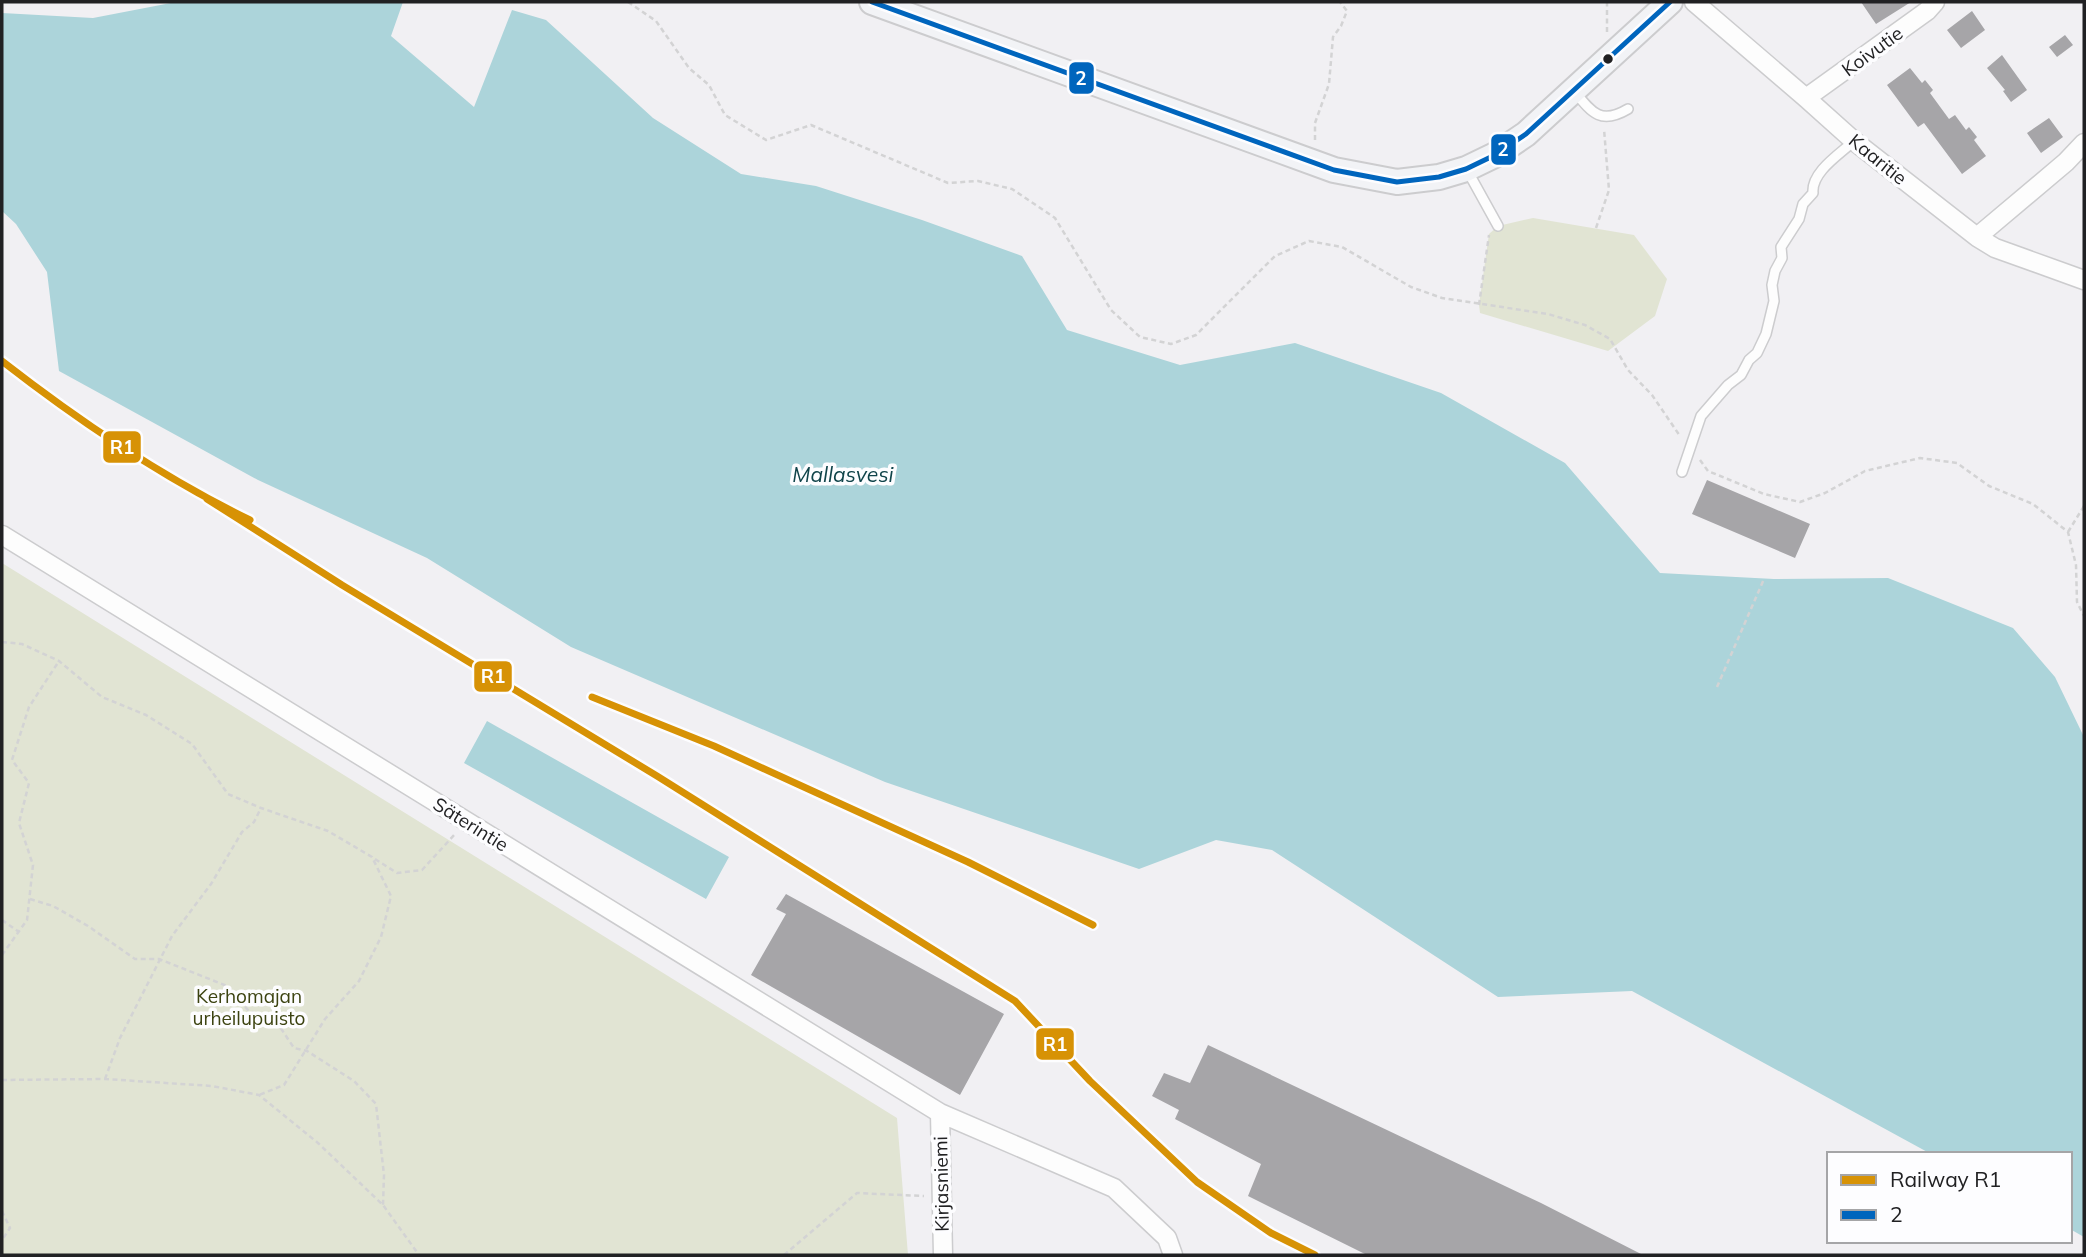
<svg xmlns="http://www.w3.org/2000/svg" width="2086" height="1257" font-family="Mulish,sans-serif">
<rect width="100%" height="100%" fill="#f1f0f3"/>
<path fill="#e1e4d3" d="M1533,218L1634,235L1667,279L1655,316L1608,351L1480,313L1479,305L1489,234L1498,226Z
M2,563L897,1118L908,1255H2Z"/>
<path fill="#acd4da" d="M176,2H403L391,36L474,107L512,10L546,20L653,118L741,174L816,186L922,220L1022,256L1067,330L1180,365L1295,343L1441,393L1565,463L1660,573L1774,579L1888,578L2013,628L2055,677L2084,737V1237L2070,1229V1154H1931L1632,991L1498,997L1272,850L1216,840L1139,869L885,782L571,647L427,558L258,480L59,371L47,272L16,224L2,211V13L93,18Z
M487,721L729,857L706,899L464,763Z"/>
<path fill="#a6a5a8" d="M1861,2H1911L1876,24Z
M1972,11L1985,30L1961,48L1947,30Z
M2065,35L2073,45L2057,57L2049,47Z
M2002,55L2027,90L2011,102L2003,91L2005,90L1987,68Z
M1910,68L1922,83L1925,80L1933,90L1930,93L1949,119L1955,115L1966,130L1969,127L1977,137L1974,140L1986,156L1962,174L1924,123L1918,127L1887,85Z
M2049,118L2063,137L2041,153L2027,133Z
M1707,480L1810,524L1795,558L1692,514Z
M786,894L1004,1014L960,1095L751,975L786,914L776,909Z
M1208,1045L1541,1203L1643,1255H1367L1248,1196L1261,1164L1175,1119L1179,1110L1152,1096L1164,1073L1190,1083Z"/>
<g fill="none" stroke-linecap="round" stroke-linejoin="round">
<defs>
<path id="lane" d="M1575,92C1592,113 1601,125 1628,109
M1467,170L1498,226
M1682,472L1701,416L1728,385L1741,375L1749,360L1757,353L1766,334L1774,301L1772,285L1775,271L1782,258L1781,247L1799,219L1803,204L1813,193C1811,172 1840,154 1854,141"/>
<path id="street" d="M1694,2L1806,98L1854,141L1977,237L1995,248L2084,280
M1806,98L1927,11L1935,2
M1977,237L2066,162L2084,143
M2,535L940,1113L1114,1188L1167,1238L1173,1255
M940,1113L943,1255"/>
<path id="secondary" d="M872,2L1334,170L1397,182L1439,177L1466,169L1495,155L1526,134L1670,2"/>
</defs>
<use href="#lane" stroke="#ccccce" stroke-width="12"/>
<use href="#street" stroke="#ccccce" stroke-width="21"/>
<use href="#secondary" stroke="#ccccce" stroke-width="28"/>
<path stroke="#d3d3d4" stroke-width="2.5" stroke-dasharray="5 3.5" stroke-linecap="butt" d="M628,2L656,21L689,68L709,85L725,115L766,140L811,125L948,183L978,181L1012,189L1055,218L1111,310L1140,337L1171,344L1196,335L1275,256L1309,241L1342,247L1411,287L1442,298L1548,314L1585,325L1610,339L1628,370L1652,395L1680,436
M1607,32V2
M1315,140V123L1329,84L1333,37L1341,26L1347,11L1340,2
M1596,228L1609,190L1604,129
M1479,305L1489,235
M1700,460L1708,471L1764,494L1800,502L1825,493L1865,471L1920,458L1957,463L1989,486L2033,504L2068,532L2076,565L2077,602L2084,616
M2068,532L2084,506
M2,642L22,644L59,661L102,697L146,715L192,744L228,794L261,808L328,831L372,857L391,896L381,937L359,981L325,1019L284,1085L259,1095
M1717,687L1764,579
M375,859L397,873L422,870L456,833
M30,899L53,906L88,926L135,959H159L227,986L248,1010L278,1024L294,1048L307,1051L354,1081L376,1104L384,1175L383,1205
M2,920L19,932
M2,955L27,920L33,865L19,823L29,783L12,760L29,707L59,661
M105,1079L120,1038L172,936L211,884L242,832L254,822L261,808
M2,1080L105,1079L212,1086L259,1095L318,1143L383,1205L419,1255
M2,1211L10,1228L2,1240
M784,1255L857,1193L924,1196"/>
<use href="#lane" stroke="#fdfdfd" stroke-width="9"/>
<use href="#street" stroke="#fdfdfd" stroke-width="18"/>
<use href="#secondary" stroke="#f2f3f6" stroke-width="24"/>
<defs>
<path id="bus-1" d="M872,2L1334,170L1397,182L1439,177L1466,169L1495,155L1526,134L1670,2"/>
</defs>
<use href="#bus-1" stroke="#fdfdff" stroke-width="10"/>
<use href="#bus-1" stroke="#0065bd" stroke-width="5"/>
<defs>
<path id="rail-1" d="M2,361C79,421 162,477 250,520
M207,499L342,585L657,776L1015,1001L1090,1081L1197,1182L1271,1233L1315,1255
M592,697L714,746L968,862L1093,925"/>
</defs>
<use href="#rail-1" stroke="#fdfdff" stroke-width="12"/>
<use href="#rail-1" stroke="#d79205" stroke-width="7"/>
</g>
<circle fill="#212123" stroke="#fdfdff" stroke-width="2.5" cx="1608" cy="59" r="6"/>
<g text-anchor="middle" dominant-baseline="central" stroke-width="7" stroke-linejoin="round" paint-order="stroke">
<g font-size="19" fill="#212123" stroke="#fdfdff">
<text transform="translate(1872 51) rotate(-36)">Koivutie</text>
<text transform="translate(1878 159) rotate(39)">Kaaritie</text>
<text transform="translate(471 824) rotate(32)">Säterintie</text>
<text transform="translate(941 1184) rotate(-91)">Kirjasniemi</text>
</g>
<g font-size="19" fill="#3c4311" stroke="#fdfdff">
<text x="249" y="996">Kerhomajan<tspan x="249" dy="22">urheilupuisto</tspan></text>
</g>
<g font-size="21" font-style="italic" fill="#10444a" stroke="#fdfdff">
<text x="843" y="474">Mallasvesi</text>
</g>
</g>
<g stroke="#fdfdff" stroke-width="2.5">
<rect x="1068" y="61" width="27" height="34" rx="7" fill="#0065bd"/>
<rect x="1490" y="133" width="27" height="33" rx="7" fill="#0065bd"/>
<rect x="102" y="430" width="40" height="34" rx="7" fill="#d79205"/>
<rect x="473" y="660" width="40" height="33" rx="7" fill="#d79205"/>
<rect x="1035" y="1027" width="40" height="34" rx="7" fill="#d79205"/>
</g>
<g font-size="19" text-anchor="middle" font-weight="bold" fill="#fff">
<text x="1081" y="85">2</text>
<text x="1503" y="156">2</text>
<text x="122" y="454">R1</text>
<text x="493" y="683">R1</text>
<text x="1055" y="1051">R1</text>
</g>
<rect width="2086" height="1257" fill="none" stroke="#212123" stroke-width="7"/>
<rect x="1827" y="1152" width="245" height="91" fill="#fdfdff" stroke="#a5a5a7" stroke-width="2"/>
<rect x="1841" y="1175" width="35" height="10" fill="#d79205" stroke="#a5a5a7" stroke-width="2"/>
<text x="1890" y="1187" font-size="21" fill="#212123">Railway R1</text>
<rect x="1841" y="1210" width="35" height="10" fill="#0065bd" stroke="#a5a5a7" stroke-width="2"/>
<text x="1890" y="1222" font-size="21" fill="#212123">2</text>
</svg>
